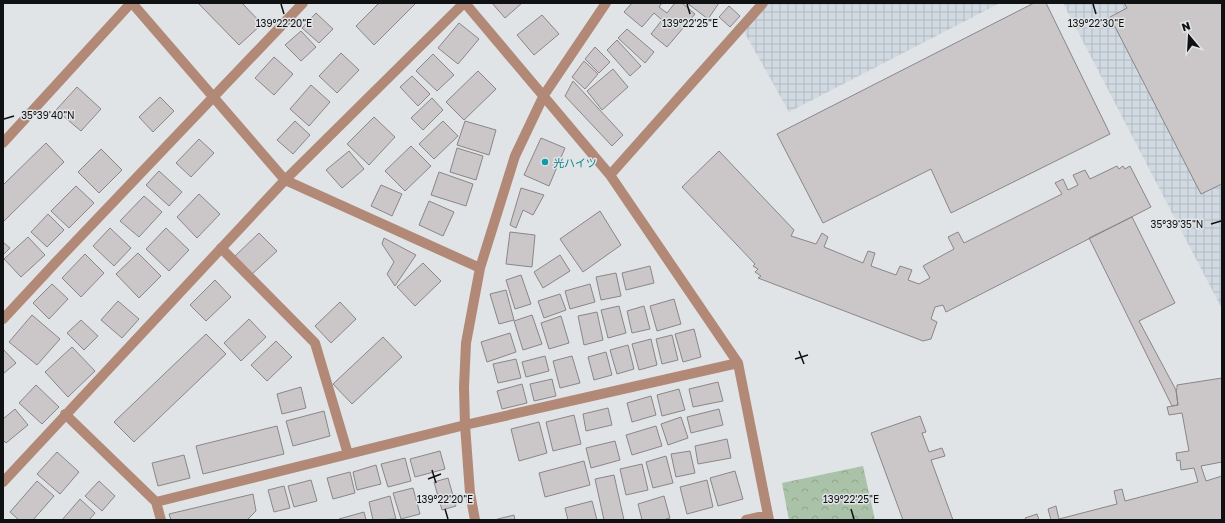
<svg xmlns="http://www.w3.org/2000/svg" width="1225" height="523" font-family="'Golos Text','Noto Sans JP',sans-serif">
<defs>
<pattern id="industrial-grid" width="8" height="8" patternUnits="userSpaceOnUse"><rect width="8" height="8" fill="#d1d9e2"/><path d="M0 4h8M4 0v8" fill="none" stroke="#b2b9c1"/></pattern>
<pattern id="park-crowns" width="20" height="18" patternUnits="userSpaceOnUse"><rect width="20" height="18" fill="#a9c2a8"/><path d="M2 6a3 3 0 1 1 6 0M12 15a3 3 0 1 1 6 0" fill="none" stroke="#90a690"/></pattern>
</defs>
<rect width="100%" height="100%" fill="#e1e4e7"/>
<path fill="url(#industrial-grid)" d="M763,3H1000L789,112L742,28Z
M1063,3H1222V309Z"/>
<path fill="url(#park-crowns)" d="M863,466L875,520H789L782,483Z"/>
<path fill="#cbc7c9" stroke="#8a8688" d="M198,3H242L262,24L239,45Z
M379,3H416L374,45L356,26Z
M492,3H522L505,18Z
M632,3H662L659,7L667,13L675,3H682L695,14L667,47L651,34L662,20L654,13L642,27L624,12Z
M687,3H719L708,19Z
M1034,3H1046L1110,134L951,213L931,169L823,223L777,134Z
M1124,3H1222V184L1201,194L1110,17L1127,8Z
M729,6L740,16L730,27L719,17Z
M316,13L333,29L319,43L302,28Z
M542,15L559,34L534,55L517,35Z
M459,23L479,39L458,64L438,48Z
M627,29L654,52L645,63L618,38Z
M301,31L316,47L301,61L285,45Z
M617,40L641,66L630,76L607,50Z
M595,47L610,62L599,73L585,59Z
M341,53L359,70L337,93L319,76Z
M433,54L454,75L437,91L416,71Z
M274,57L293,74L274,95L255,78Z
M584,61L598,74L585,89L572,77Z
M613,69L628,87L602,110L587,91Z
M478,71L496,89L464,120L446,102Z
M412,76L430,94L418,106L400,87Z
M573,81L623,135L612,146L565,96Z
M311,85L330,102L309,126L290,109Z
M77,87L101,109L81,131L56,110Z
M160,97L174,111L153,132L139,117Z
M432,98L443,110L423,130L411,118Z
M374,117L395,137L369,165L347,144Z
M295,121L310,135L293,154L277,140Z
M443,121L458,136L434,159L419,144Z
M465,121L496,130L489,155L457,145Z
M541,138L565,148L549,186L524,175Z
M199,139L214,153L191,177L176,163Z
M46,143L64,162L3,222V185Z
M411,146L431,166L405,191L385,171Z
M457,148L483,156L476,180L450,172Z
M101,149L122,170L99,193L78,172Z
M349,151L364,169L342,188L326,170Z
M719,151L794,230L791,236L816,244L822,233L828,237L824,247L863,263L868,251L875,253L871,266L896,275L900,266L912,270L908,280L919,284L930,278L923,266L954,249L948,237L958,232L964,243L1062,194L1055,183L1063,179L1068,190L1078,185L1073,175L1085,170L1090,179L1117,166L1119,169L1123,166L1125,169L1130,166L1151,207L946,312L943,305L935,307L931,319L937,322L931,339L923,341L758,278L761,276L755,272L758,269L753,266L755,264L682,187Z
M159,171L182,192L169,206L146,185Z
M439,172L473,184L466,206L431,195Z
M381,185L402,194L392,216L371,206Z
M76,186L94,203L69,228L51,211Z
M521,188L544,195L533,215L523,210L516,228L510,225Z
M199,194L220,214L197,238L177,217Z
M144,196L162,212L139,237L120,221Z
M429,201L454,212L443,236L419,225Z
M600,211L621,245L583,272L560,239Z
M48,214L64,230L47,247L31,232Z
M1132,217L1175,303L1139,321L1176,390L1178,405L1172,406L1089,238Z
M110,228L131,248L114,266L93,246Z
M166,228L189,250L169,271L146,249Z
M510,232L535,235L532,267L506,264Z
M259,233L277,251L251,275L233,258Z
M28,237L45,255L21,277L4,259Z
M384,238L416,255L395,286L387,274L394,262L382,244Z
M3,242L10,248L3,255Z
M138,253L161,276L139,298L116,274Z
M85,254L104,273L81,297L62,278Z
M560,255L570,271L543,288L534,272Z
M423,263L441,281L415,306L397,287Z
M650,266L654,283L626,290L622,273Z
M616,273L621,296L601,300L596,277Z
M521,275L531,304L515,309L506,280Z
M215,280L231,297L206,321L190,305Z
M52,284L68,299L49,319L33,303Z
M590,284L595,302L570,309L565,291Z
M506,290L514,320L499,324L490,294Z
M560,294L566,310L544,318L538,301Z
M674,299L681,324L657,331L650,306Z
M118,301L139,319L122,338L101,320Z
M340,302L356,319L331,343L315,326Z
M619,306L626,333L608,338L601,310Z
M644,306L650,329L632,333L627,311Z
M597,312L603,340L584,345L578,316Z
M32,315L60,339L37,365L9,342Z
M532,315L542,344L523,350L514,321Z
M561,316L569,343L549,349L541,323Z
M249,319L266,337L241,361L224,343Z
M81,320L98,336L84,350L67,333Z
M694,329L701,357L683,362L675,334Z
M510,333L516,352L487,362L481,342Z
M206,334L226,354L134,442L114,422Z
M672,335L678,360L662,364L656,339Z
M383,337L402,357L352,404L333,384Z
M651,339L657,365L639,370L632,344Z
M276,341L292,357L267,381L251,365Z
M628,345L634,369L617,374L610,350Z
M72,347L95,371L68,397L45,372Z
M3,349L16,363L3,374Z
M606,352L612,375L594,380L588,357Z
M545,356L549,371L526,377L522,362Z
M572,356L580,383L560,388L553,361Z
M516,359L521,378L498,383L493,364Z
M1222,378V462L1201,466L1206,481L1222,476V520H1051L1048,509L1056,506L1059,519L1117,504L1114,491L1122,489L1125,501L1198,482L1194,468L1181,470L1180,460L1177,461L1176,453L1189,451L1182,413L1169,415L1167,407L1178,405L1176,390L1177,389V385Z
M552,379L556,396L534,401L530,384Z
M718,382L723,401L693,407L689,389Z
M522,384L527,403L502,409L497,391Z
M36,385L59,407L42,424L19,403Z
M301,387L306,408L282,414L277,394Z
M679,389L685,410L662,416L657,395Z
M651,396L656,415L632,422L627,403Z
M608,408L612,425L586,431L583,414Z
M15,409L28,425L6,443L3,440V419Z
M719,409L723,425L691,433L687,417Z
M324,411L330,436L293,446L286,421Z
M574,415L581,444L553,451L546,422Z
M920,416L926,432L922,433L929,452L942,448L945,456L931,460L953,520H903L871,433Z
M681,417L688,438L668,445L661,424Z
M539,422L547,453L519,461L511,429Z
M277,426L284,454L203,474L196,446Z
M656,426L662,446L632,455L626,435Z
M727,439L731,458L698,464L695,446Z
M615,441L620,460L591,468L586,448Z
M440,451L445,469L415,477L410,459Z
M690,451L695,473L676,477L671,454Z
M57,452L79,472L60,494L37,474Z
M184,455L190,478L158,486L152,463Z
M666,456L673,483L653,488L646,462Z
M405,458L411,481L388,487L381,464Z
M584,461L590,485L545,497L539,473Z
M642,464L648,490L626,495L620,469Z
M376,465L381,484L357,490L353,472Z
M735,471L743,499L718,506L710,478Z
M350,472L355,493L333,499L327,478Z
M614,475L624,520H604L595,479Z
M448,478L456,506L442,510L434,482Z
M311,480L317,501L294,507L288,486Z
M707,480L713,507L687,514L680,487Z
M37,481L54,496L33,520H19L10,512Z
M99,481L115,496L102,511L85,496Z
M284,486L290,508L274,512L268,490Z
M413,488L420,514L401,519L393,493Z
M253,494L256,511L247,520H171L169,514Z
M390,496L396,519L373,520L369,502Z
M664,496L670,518L663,520H642L638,504Z
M80,499L95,513L89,520H62Z
M592,501L597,520H568L565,508Z
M364,512L366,520H339V519Z
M1037,514L1039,520H1026L1025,518Z
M514,515L515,520H494Z"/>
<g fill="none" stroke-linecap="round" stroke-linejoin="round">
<path stroke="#b28877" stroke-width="10" d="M132,3L285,180L480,268
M465,3L610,175L738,363L769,520
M3,143L131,3
M610,175L763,3
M221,248L315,343L348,454
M3,319L57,261L303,3
M65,414L156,502L161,520
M3,482L285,180L464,3
M156,502L465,425L738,363
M475,520L470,493L465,425L464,387L466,343L480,268L515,156L544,95L606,3
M746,520L768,515"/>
</g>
<path fill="none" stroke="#101112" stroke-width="1.5" d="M281,4L284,14M687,4L690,14M1093,4L1096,14M4,119L14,116M1211,224L1221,221M799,351L804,364M795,359L808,355M432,470L436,483M428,479L441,474M445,509L448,519M851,509L854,519"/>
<circle fill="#0f9aa8" stroke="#e1e4e7" stroke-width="1.5" cx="545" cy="162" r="4"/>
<g text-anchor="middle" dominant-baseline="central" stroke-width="3" stroke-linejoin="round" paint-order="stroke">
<g font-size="11" fill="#0d838f" stroke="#e1e4e7" text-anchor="start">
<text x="553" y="162">光ハイツ</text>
</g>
</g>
<g font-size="10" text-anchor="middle" fill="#101112" stroke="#e1e4e7" stroke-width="3" stroke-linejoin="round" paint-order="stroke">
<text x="284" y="27">139°22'20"E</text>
<text x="690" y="27">139°22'25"E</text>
<text x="1096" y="27">139°22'30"E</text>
<text x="48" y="119">35°39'40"N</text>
<text x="1177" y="228">35°39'35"N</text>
<text x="445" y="503">139°22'20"E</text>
<text x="851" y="503">139°22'25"E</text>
</g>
<rect width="1225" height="523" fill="none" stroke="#101112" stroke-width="8"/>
<g transform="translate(1189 36) rotate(342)" stroke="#e1e4e7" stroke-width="3" paint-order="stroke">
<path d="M0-3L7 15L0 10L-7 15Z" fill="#101112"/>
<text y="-6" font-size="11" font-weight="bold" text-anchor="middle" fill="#101112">N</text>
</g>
</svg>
